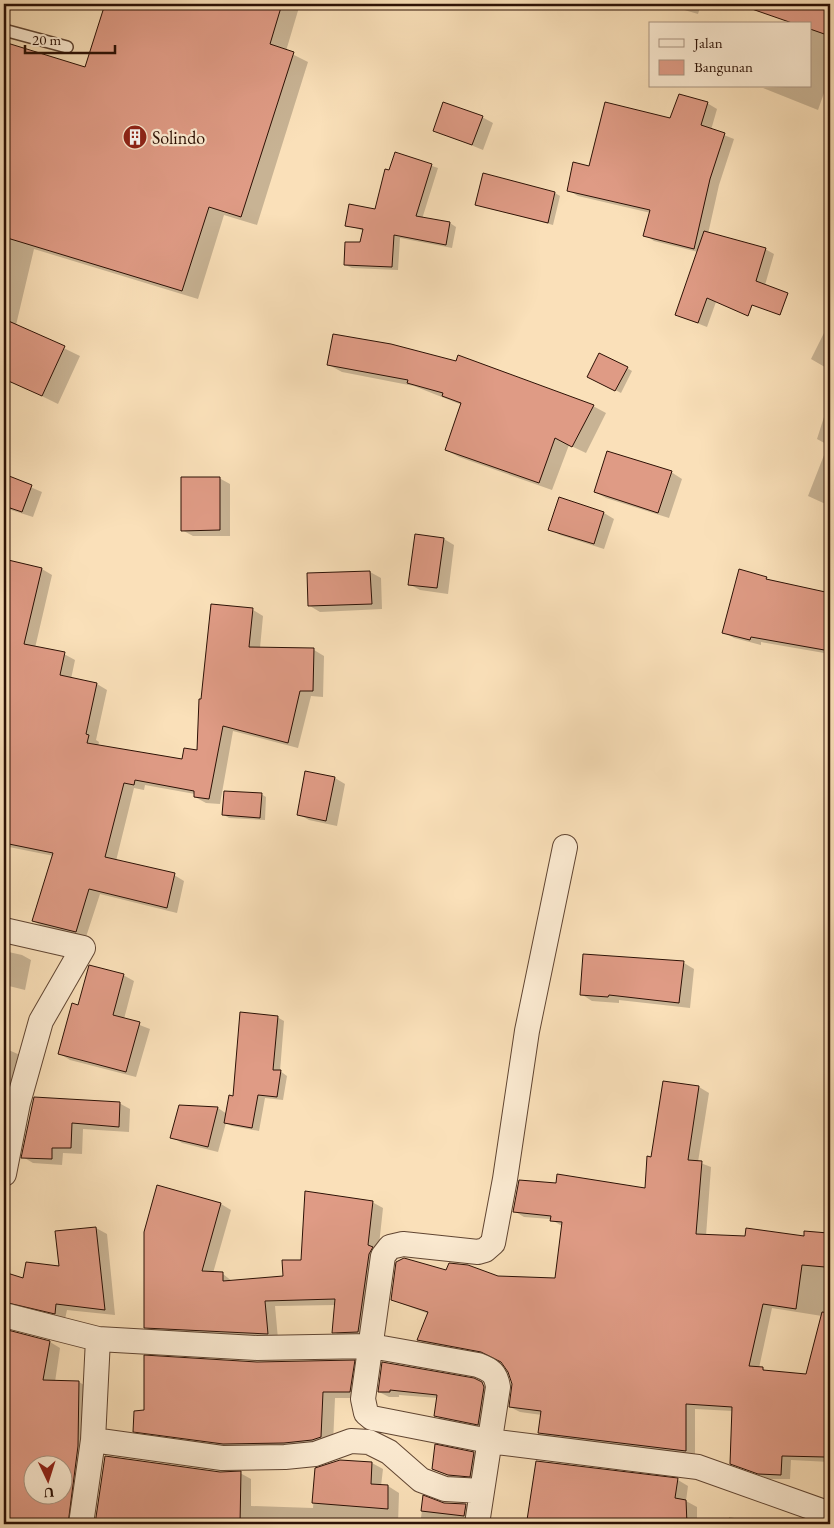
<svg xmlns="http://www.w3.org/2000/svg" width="834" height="1528" font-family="'EB Garamond',serif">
<rect width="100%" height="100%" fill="#fae0b9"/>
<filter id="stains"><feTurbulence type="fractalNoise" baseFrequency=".004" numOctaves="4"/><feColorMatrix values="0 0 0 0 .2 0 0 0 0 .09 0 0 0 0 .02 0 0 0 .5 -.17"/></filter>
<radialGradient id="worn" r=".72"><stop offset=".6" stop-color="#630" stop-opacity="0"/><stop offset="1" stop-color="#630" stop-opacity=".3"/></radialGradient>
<path fill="#0003" fill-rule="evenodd" d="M106,4H300L286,51L308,62L257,225L224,215L198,299L34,249L16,325L80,356L58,404L11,381L13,376L4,375V43L86,68Z
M664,4H701L698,14Z
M793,4H830V76L818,110L763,88L810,86V24H786Z
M707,103L717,109L711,130L734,139L719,185L708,234L765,249L774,254L765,285L716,302L707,327L676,315L698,252L654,241L645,235L651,213L578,196L568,190L590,167L671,120Z
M482,117L493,123L483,150L434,130Z
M396,154L438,168L422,219L450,223L456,227L452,248L400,238L398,270L352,268L345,265L361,243L364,231L347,225L376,210Z
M555,193L560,196L553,225L476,204Z
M824,333L830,336V370L811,359Z
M329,365L593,406L606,413L586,453L569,445L552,490L459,457L446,450L462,405L414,386L342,372Z
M627,368L632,371L621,393L589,376Z
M830,398V506L808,496L828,445L817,439Z
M671,472L682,479L669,518L606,498L595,492Z
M4,476L42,492L33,517L5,508L4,513Z
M219,478L230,484V536H193L182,530Z
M560,499L604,513L614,519L604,549L560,535L550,529Z
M444,539L454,545L448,594L420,590L409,584Z
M4,560L42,569L52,575L35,648L64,654L75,660L71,679L97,684L107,690L96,740L99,742L98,746L183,760L198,751L253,610L263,616L260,648L314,650L324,656L323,697L311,696L298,748L233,731L220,804L206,803L195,797V794L145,785L144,790L134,788L116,861L174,875L184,881L177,913L100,894L86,937L44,927L33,921L54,856L4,846Z
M740,571L800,589L830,595V654L761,642V645L734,638L723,632Z
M370,572L381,578L382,609L320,612L310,606Z
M306,773L335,778L345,784L337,826L309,820L298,814Z
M261,794L266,797L265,820L229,818L224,815Z
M4,951L22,955L31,960L25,990L9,986L4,1003Z
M684,963L694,969L690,1008L619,1000V1003L592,1001L581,994Z
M123,975L134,981L124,1019L150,1029L136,1077L70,1060L60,1054L79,1006Z
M277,1017L284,1021L280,1071L287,1076L283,1100L265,1098L259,1131L232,1126L226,1123L218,1152L182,1143L172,1137L180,1106L218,1108L227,1114Z
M4,1048L27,1058L4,1154Z
M664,1082L699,1087L709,1093L698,1162L711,1167L706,1236L805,1238L817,1233L830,1238V1462L791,1460L790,1479H769L731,1463L733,1411L695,1409V1456L549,1438L539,1433L542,1415L520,1412L510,1407L513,1389L511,1378L506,1366L491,1356L428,1345L418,1340L429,1314L392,1300L446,1272L498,1278L556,1280L562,1226L550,1219L524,1217L514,1211L646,1190ZM772,1308L822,1316L807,1376L770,1372L759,1368Z
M35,1099L119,1103L130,1109L129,1132L83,1129L82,1154L63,1153L62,1165L33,1163L23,1157Z
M372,1202L383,1208L369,1338H344L334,1332L336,1305L275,1306L278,1339L156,1333L145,1327L221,1204L231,1210L213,1273L223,1274L233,1282L284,1278Z
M96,1228L107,1234L115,1315L67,1310L65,1319L4,1314V1273L24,1279L60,1268Z
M4,1328V1331L50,1342L60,1348L55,1382H79L89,1388L79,1524H4ZM32,1466H62V1496H32Z
M354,1361L366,1368L362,1398H335L333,1444L236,1450L147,1438L135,1431L146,1411L257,1363Z
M383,1363L474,1379L492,1390L488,1429L445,1421L436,1416L438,1398L399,1395V1397H389L379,1392Z
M474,1453L484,1459L481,1482L460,1481L433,1469Z
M106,1457L220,1473H240L251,1479V1506L313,1508L316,1469L372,1463L383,1469L381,1486H388L399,1493L398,1524H95Z
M678,1480L688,1486L686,1501L697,1507V1524H537L529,1520Z
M424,1497L444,1504L466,1505L477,1511L475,1524L462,1521V1524H420Z
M729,1517L767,1524H729Z"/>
<path fill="#df9b85" stroke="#2c1105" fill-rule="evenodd" d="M105,4H282L270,44L294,52L241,217L209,207L182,291L4,237V42L85,67Z
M749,4H830V36L810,29V24H795L749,8Z
M679,94L708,102L701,125L725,133L710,179L694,249L643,236L650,210L567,191L573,162L589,166L605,102L670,118Z
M443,102L483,116L472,145L433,131Z
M395,152L432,164L416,216L450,222L446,245L394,235L392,267L344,265L345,242H360L363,229L345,226L349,204L375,209L385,169L389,170Z
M483,173L555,192L548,223L475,205Z
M704,231L766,248L756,281L788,293L780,315L752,305L748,316L707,298L698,323L675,315Z
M4,319L65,346L42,396L4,379Z
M333,334L391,344L456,361L458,355L594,405L572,447L555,438L539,483L445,450L461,403L442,396L443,393L407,383L408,380L327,365Z
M599,353L628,367L615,391L587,377Z
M607,451L672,471L658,513L594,492Z
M4,474L32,485L22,512L4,506Z
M181,477H220V530L181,531Z
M559,497L604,512L594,544L548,530Z
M415,534L444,538L437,588L408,585Z
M4,559L42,568L24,644L65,652L60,675L97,683L86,734L89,735L87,743L182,759L184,748L197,750L199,699H201L211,604L253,608L249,647L314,648L313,691H300L288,743L223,726L209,799L194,797V791L135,780L134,785L124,783L105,857L175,873L167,908L89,889L76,932L32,921L53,853L4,843Z
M739,569L767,577L766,579L830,593V651L751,637L750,640L722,633Z
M370,571L372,604L308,606L307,573Z
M305,771L335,777L326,821L297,815Z
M224,791L262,793L260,818L222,815Z
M583,954L684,961L679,1003L609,995L608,997L580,995Z
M89,965L124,974L113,1015L140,1022L126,1072L58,1054L72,1003L78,1005Z
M240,1012L278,1016L273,1070H281L277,1097L258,1095L252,1128L224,1123L229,1095L233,1096Z
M663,1081L699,1086L688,1160L702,1161L696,1234L745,1236L746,1228L804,1236V1231L828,1233L825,1267L802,1265L796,1309L763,1304L749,1366L763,1367V1370L806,1374L822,1312L830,1313V1400L825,1457L782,1456L781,1475L758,1474L730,1464L732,1407L686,1404V1451L538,1433L541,1411L509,1407L512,1384L508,1372L501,1362L481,1352L417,1340L428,1312L391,1300L396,1262L404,1258L446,1270L449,1263L468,1265L498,1276L555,1278L562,1222L550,1221L551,1216L513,1212L519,1180L556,1183L557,1174L645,1188L647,1156L651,1157Z
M34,1097L120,1102L119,1127L72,1123L71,1148H52V1159L21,1158Z
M179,1105L218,1107L208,1147L170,1138Z
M157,1185L221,1203L202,1271L223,1272V1281L283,1276L282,1260H301L305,1191L373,1201L368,1245L373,1247L369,1254L358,1332L332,1333L335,1299L265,1301L268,1334L144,1328V1232Z
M96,1227L105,1310L56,1304L55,1314L4,1302V1272L23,1278L26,1262L59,1266L55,1231Z
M4,1329L50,1341L43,1380L79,1381L78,1446L68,1524H4ZM32,1466H62V1496H32Z
M144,1355L257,1362L355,1360L350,1392H323L321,1437L312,1440L284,1443L223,1444L133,1432L134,1411L144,1410Z
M382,1362L474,1378L482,1382L484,1387L478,1425L434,1416L437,1395L390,1390V1392H378Z
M435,1444L474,1452L470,1477L448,1475L432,1469Z
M105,1456L220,1472L241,1471L240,1524H95Z
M340,1460L372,1462L371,1484L388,1485V1509L312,1503L315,1468Z
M536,1461L678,1478L675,1498L686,1500L687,1524H558L527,1520Z
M423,1495L444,1503L466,1504L464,1516L421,1511Z"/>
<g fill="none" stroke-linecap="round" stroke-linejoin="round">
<defs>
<path id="service" d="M4,30L67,47"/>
<path id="minor" d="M565,847L527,1031L505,1179L493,1243L485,1250L478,1252L403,1244L390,1247L383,1256L363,1399L366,1413L372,1418L489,1441L698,1467L830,1514
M4,930L83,948L41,1021L18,1103L4,1174
M4,1315L98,1339L257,1348L371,1346L478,1365C491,1370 496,1373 498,1387L477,1524
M93,1440L222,1458L285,1457L315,1454L351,1441L369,1442L389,1452L421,1480L445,1489L482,1491
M81,1524L93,1440L98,1339"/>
</defs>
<use href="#service" stroke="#604532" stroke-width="14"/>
<use href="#minor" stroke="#604532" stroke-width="26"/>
<use href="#service" stroke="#fcebd2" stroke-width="11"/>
<use href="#minor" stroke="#fcebd2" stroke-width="24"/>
</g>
<defs>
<symbol id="building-disc" viewBox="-11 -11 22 22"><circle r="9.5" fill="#8f2418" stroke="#fcebd2"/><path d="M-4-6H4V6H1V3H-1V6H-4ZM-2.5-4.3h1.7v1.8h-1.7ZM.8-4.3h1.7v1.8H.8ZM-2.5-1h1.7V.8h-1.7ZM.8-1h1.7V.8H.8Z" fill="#fff"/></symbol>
</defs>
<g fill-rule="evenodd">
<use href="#building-disc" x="121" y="123" width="28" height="28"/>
</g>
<g text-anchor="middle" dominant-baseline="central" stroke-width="4.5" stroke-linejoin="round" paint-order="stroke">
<g font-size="18" fill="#2c1105" stroke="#fcebd2" text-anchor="start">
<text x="152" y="137">Solindo</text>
</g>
</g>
<rect width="834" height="1528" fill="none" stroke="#fae0b9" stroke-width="20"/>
<rect x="5" y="5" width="824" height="1518" fill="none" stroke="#2c1105" stroke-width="2.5"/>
<rect x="10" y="10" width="814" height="1508" fill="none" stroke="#2c1105"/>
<rect x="649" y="22" width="162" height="65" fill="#fcebd2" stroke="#a99480"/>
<rect x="659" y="39" width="25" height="8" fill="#fcebd2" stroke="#a99480"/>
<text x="694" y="48" font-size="15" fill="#2c1105">Jalan</text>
<rect x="659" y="60" width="25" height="15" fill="#df9b85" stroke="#a99480"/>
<text x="694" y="72" font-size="15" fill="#2c1105">Bangunan</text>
<g transform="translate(48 1480) rotate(176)"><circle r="24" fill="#fcebd2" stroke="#a99480"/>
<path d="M0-4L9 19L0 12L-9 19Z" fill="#8f2418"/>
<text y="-8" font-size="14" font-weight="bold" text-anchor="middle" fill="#2c1105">U</text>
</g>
<path d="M25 45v8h90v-8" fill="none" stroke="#2c1105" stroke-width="2.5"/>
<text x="32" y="45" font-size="15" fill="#2c1105" stroke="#fcebd2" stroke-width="4" paint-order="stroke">20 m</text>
<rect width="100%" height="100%" filter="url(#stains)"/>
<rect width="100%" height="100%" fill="url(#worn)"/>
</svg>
